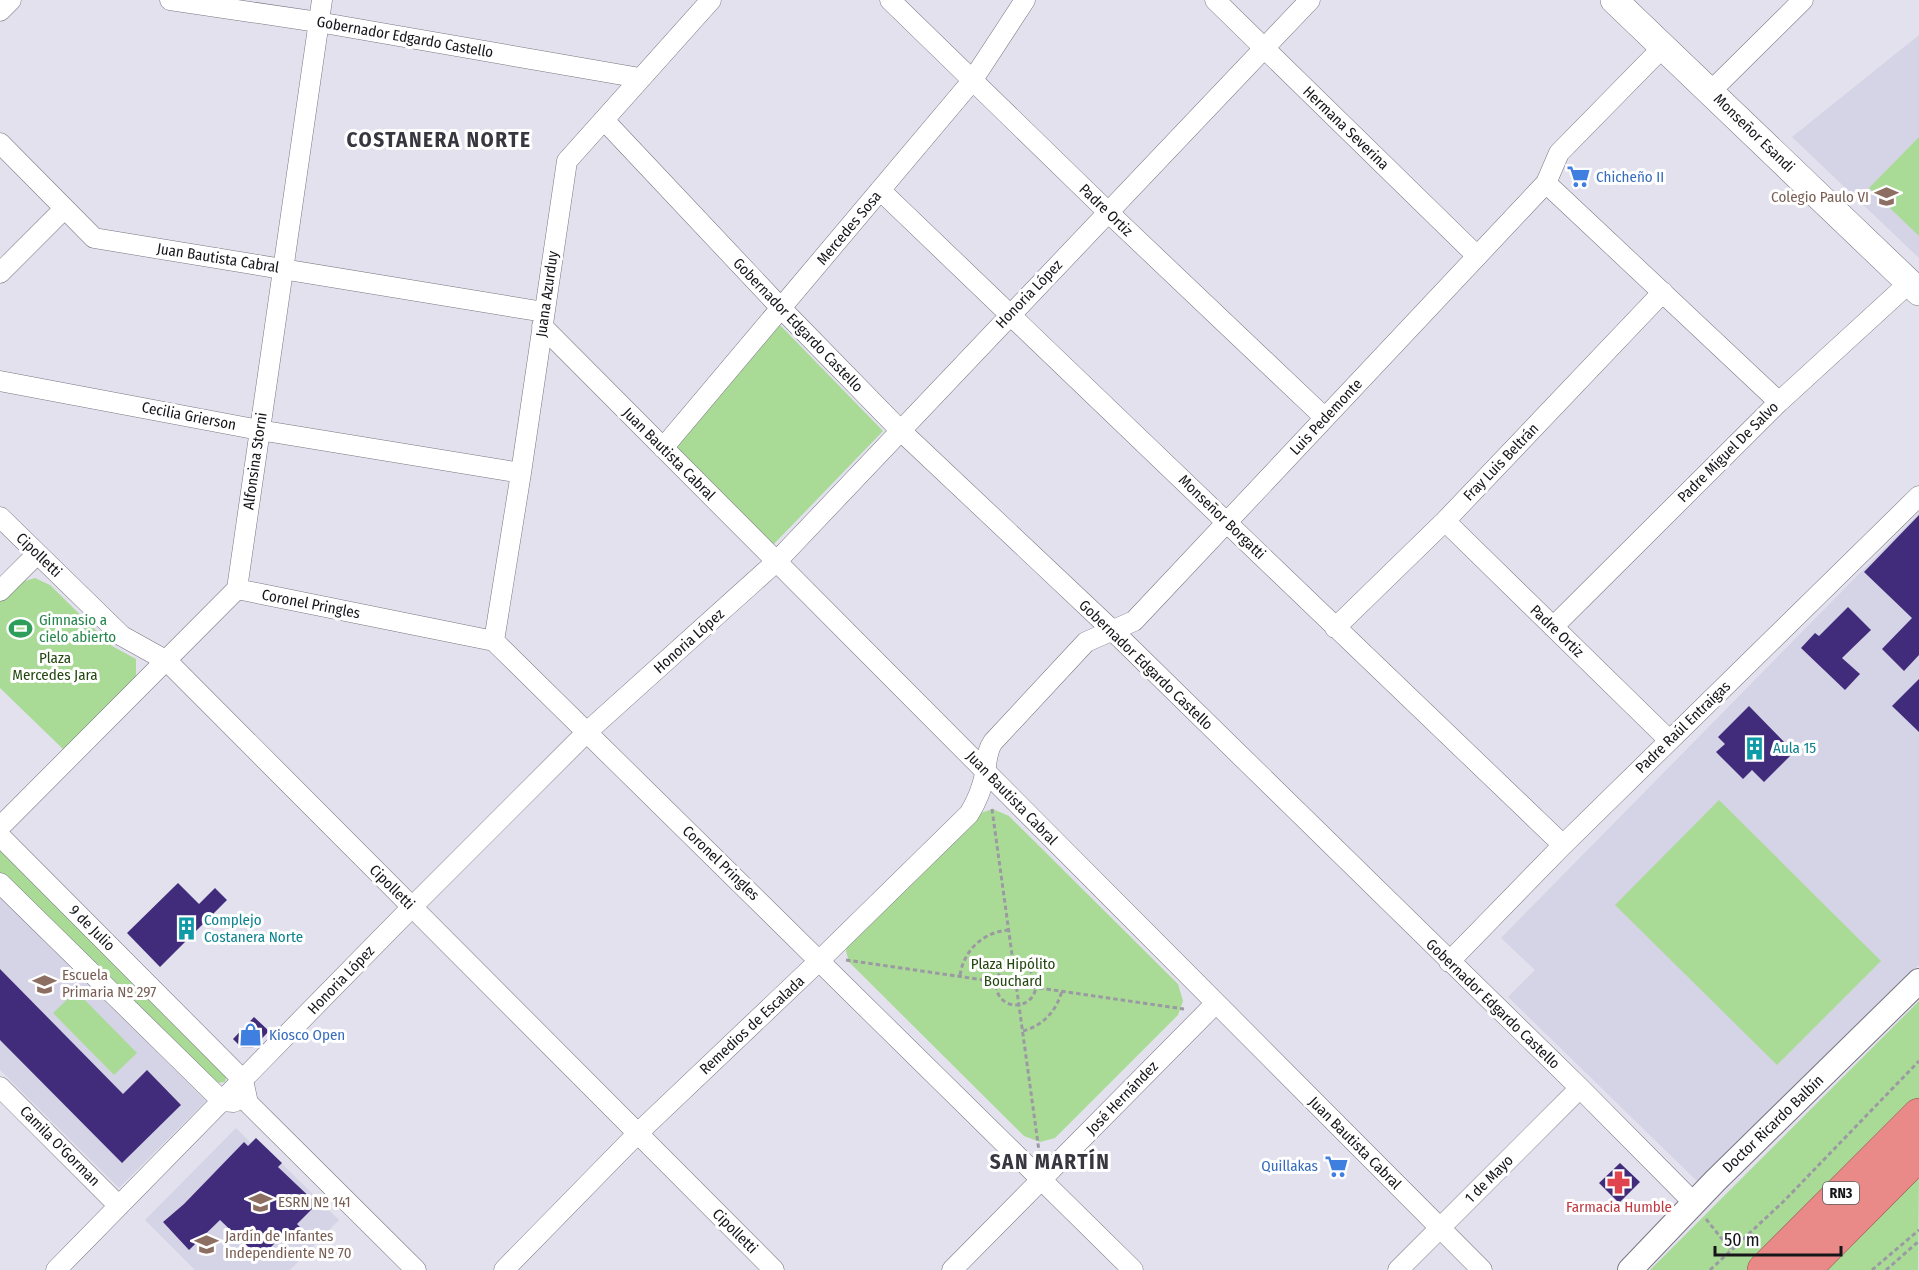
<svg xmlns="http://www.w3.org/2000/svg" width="1919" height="1270" font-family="'Fira Sans Condensed',sans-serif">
<rect width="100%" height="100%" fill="#e2e1ed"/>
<path fill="#d5d3e6" d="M1919,35V258L1792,137Z
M1919,513V965L1698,1182L1508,997L1535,970L1501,938Z
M0,897L206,1101L119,1188L0,1070Z
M236,1128L251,1143L256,1138L339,1220L290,1270H195L145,1220Z"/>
<path fill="#aadb96" d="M1919,137V236L1869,188Z
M780,325L883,431L773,545L676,448Z
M35,578L50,585L112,646L136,659V677L64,750L0,688V601L18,583Z
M1719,800L1881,961L1777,1065L1615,905Z
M993,809L1009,816L1178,984L1183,1001L1178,1015L1055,1138L1040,1142L1024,1136L849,962L846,951L849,940L974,815Z
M0,851H3L227,1074L225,1082L216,1083L0,874Z
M76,991L137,1053L114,1075L53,1013Z
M1919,1001V1102L1750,1270H1650Z
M1919,1170L1918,1270H1819Z"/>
<path fill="#402c7a" d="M1919,515V655L1904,671L1882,649L1912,618L1864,572Z
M1848,607L1871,630L1842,658L1860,674L1845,690L1801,648L1815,633L1819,636Z
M1919,679V732L1892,706Z
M1749,706L1794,752L1764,782L1752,770L1743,779L1716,752L1725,744L1718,737Z
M178,883L199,904L215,888L227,900L160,967L127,933Z
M0,969L123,1094L147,1070L181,1105L122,1163L0,1040Z
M254,1017L269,1031L253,1048H242L233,1039Z
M256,1138L282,1163L278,1167L317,1204L297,1224L303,1230L290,1243L282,1236L260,1258L220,1220L189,1250L163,1222L184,1204L244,1142L248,1146Z
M1620,1163L1640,1182L1619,1203L1599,1183Z"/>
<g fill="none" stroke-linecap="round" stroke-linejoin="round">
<defs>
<path id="minor" d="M170,0L318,22L640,78
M890,0L1108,212L1325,418
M1215,0L1477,256
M0,11L11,0
M1711,91L1803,0
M604,120L781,308L900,430L1112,630L1580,1088L1694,1203
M0,143L94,238L544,312
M1546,183L1779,402
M880,190L1563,845
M0,273L64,209
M542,326L1482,1270
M0,381L259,430L521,473
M663,448L972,81L1025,0
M0,517L122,636L167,661L774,1270
M1445,521L1669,740
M237,589L494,641L1133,1270
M0,591L37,554
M1553,627L1779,402L1909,283
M1335,628L1445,521L1663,292
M494,641L521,473L567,161L711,0
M0,827L237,589L322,0
M0,836L243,1080L248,1103L416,1270
M0,883L222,1101L234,1102
M1449,962L1563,845L1919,496
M0,1087L119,1206
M56,1270L412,907L587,732L777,561L1310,0
M504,1270L638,1133L820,960L969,814C977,801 982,789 985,774C987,762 986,752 993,742L1086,642L1134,621L1546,183L1559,153L1663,47
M952,1270L1216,1003
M1398,1270L1580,1088"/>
<path id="tertiary" d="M1630,1270L1715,1181L1919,981"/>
<path id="secondary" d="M1614,0L1919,292"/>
<path id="trunk" d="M1764,1270L1919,1115
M1804,1270L1919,1154"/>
</defs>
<use href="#minor" stroke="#777681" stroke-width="21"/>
<use href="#tertiary" stroke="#777681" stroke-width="26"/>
<use href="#secondary" stroke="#777681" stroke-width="28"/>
<use href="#trunk" stroke="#9c4f4f" stroke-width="34"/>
<path stroke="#9b9aa3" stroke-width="3" stroke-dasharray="4.5 3" stroke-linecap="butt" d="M992,809L1039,1151
M846,960L1184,1009
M996 985a20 20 0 1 1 40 0a20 20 0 1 1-40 0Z
M960,975C964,950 983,932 1009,930
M1023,1031C1044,1025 1056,1011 1062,991
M1706,1219L1730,1249
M1710,1270L1784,1201L1919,1061
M1872,1270L1919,1230
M1886,1270L1919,1241"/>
<use href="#minor" stroke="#fff" stroke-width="20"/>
<use href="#tertiary" stroke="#fff" stroke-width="24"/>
<use href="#secondary" stroke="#fff" stroke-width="27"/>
<use href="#trunk" stroke="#ea8a88" stroke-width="33"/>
</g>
<defs>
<symbol id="supermarket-bare" viewBox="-9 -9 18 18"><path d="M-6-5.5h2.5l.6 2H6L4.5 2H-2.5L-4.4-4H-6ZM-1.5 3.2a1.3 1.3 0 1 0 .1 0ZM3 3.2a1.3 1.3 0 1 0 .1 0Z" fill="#3f7fe0" stroke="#fff" stroke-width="2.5" paint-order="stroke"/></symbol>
<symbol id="school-bare" viewBox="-9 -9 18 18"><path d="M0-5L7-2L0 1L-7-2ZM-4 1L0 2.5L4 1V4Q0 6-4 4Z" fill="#8d6e63" stroke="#fff" stroke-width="2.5" paint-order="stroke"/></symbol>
<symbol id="stadium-bare" viewBox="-9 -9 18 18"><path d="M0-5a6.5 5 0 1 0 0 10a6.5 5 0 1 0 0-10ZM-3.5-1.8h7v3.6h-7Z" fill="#2e9e5b" stroke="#fff" stroke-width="2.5" paint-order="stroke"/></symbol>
<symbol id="building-bare" viewBox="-9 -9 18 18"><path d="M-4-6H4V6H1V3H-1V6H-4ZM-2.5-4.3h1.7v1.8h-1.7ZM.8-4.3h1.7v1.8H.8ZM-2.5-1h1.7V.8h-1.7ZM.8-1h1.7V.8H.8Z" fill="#0f9aa8" stroke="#fff" stroke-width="2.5" paint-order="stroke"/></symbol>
<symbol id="shop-bare" viewBox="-9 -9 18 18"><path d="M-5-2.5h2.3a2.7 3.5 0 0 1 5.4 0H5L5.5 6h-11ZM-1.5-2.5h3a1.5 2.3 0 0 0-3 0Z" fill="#3f7fe0" stroke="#fff" stroke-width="2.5" paint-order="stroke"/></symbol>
<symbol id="pharmacy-bare" viewBox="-9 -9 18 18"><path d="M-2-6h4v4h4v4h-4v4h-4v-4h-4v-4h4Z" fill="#e0444e" stroke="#fff" stroke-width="2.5" paint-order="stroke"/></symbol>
</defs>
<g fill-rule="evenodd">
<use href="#supermarket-bare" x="1562" y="160" width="33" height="33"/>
<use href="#school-bare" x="1870" y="180" width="33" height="33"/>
<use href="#stadium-bare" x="4" y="612" width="33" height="33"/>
<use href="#building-bare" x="1738" y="732" width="33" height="33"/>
<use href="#building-bare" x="170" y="912" width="33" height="33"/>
<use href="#school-bare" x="28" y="968" width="33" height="33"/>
<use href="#shop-bare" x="234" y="1018" width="33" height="33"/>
<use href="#supermarket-bare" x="1320" y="1150" width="33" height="33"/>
<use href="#pharmacy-bare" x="1602" y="1166" width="33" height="33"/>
<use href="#school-bare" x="244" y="1186" width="33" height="33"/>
<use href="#school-bare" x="190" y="1228" width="33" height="33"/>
</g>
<g text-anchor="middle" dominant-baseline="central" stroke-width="6" stroke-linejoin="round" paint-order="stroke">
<rect fill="#fff" stroke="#5c5c5f" stroke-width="1.5" x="1823" y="1182" width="36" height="22" rx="4.5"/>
<g font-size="14" font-weight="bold" fill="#16161a">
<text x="1841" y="1193">RN3</text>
</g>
<g font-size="15" fill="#16161a" stroke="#fff">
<text transform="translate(405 37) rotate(10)">Gobernador Edgardo Castello</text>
<text transform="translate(1346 128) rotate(44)">Hermana Severina</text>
<text transform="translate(1754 133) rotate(44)">Monseñor Esandi</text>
<text transform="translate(1106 210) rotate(44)">Padre Ortiz</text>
<text transform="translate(849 228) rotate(-50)">Mercedes Sosa</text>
<text transform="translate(218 258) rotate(9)">Juan Bautista Cabral</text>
<text transform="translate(547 294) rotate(-82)">Juana Azurduy</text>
<text transform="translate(1029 294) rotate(-46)">Honoria López</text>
<text transform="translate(798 325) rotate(46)">Gobernador Edgardo Castello</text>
<text transform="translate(189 416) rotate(11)">Cecilia Grierson</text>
<text transform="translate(1326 417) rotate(-47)">Luis Pedemonte</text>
<text transform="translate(1728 452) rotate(-45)">Padre Miguel De Salvo</text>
<text transform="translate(669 454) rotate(45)">Juan Bautista Cabral</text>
<text transform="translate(255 461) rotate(-82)">Alfonsina Storni</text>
<text transform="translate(1501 462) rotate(-46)">Fray Luis Beltrán</text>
<text transform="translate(1222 517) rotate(44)">Monseñor Borgatti</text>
<text transform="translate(39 555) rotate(44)">Cipolletti</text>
<text transform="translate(311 604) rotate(11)">Coronel Pringles</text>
<text transform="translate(1557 631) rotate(44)">Padre Ortiz</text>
<text transform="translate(689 641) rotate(-42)">Honoria López</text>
<text transform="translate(1146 665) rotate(44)">Gobernador Edgardo Castello</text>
<text transform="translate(1683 727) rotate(-44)">Padre Raúl Entraigas</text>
<text transform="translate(1012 798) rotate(46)">Juan Bautista Cabral</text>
<text transform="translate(721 863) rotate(44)">Coronel Pringles</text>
<text transform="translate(392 887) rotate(45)">Cipolletti</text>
<text transform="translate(92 928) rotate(45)">9 de Julio</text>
<text transform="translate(341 980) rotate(-46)">Honoria López</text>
<text transform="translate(1493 1004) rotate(44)">Gobernador Edgardo Castello</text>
<text transform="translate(752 1025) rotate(-43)">Remedios de Escalada</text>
<text transform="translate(1122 1098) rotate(-46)">José Hernández</text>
<text transform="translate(1773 1124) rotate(-44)">Doctor Ricardo Balbín</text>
<text transform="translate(1355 1143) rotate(45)">Juan Bautista Cabral</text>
<text transform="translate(60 1146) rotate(45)">Camila O'Gorman</text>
<text transform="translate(1489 1179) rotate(-45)">1 de Mayo</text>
<text transform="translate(735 1231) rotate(45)">Cipolletti</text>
</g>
<g font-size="15" fill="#366cbe" stroke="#fff" text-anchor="start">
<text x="1596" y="177">Chicheño II</text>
<text x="269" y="1035">Kiosco Open</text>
<text x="1318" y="1166" text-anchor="end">Quillakas</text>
</g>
<g font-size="15" fill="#785e54" stroke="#fff" text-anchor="start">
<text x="1869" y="197" text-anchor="end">Colegio Paulo VI</text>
<text x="62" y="975">Escuela<tspan x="62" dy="17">Primaria Nº 297</tspan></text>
<text x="278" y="1202">ESRN Nº 141</text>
<text x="225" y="1236">Jardín de Infantes<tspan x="225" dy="17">Independiente Nº 70</tspan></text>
</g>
<g font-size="15" fill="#27864d" stroke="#fff" text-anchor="start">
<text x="39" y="620">Gimnasio a<tspan x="39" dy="17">cielo abierto</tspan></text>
</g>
<g font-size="15" fill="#23470f" stroke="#fff">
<text x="55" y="658">Plaza<tspan x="55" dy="17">Mercedes Jara</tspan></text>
<text x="1013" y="964">Plaza Hipólito<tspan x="1013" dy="17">Bouchard</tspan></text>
</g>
<g font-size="15" fill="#0d838f" stroke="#fff" text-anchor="start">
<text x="1773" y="748">Aula 15</text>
<text x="204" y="920">Complejo<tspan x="204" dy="17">Costanera Norte</tspan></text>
</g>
<g font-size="15" fill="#be3a42" stroke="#fff">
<text x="1619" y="1207">Farmacia Humble</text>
</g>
<g font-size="21" font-weight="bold" letter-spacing="1.5" fill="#383740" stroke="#fff">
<text x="439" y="140">COSTANERA NORTE</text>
<text x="1050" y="1162">SAN MARTÍN</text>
</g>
</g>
<path d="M1715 1246v9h126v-9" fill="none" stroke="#16161a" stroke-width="3"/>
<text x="1724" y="1246" font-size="18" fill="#16161a" stroke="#ffffff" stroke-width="4.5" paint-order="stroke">50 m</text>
</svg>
